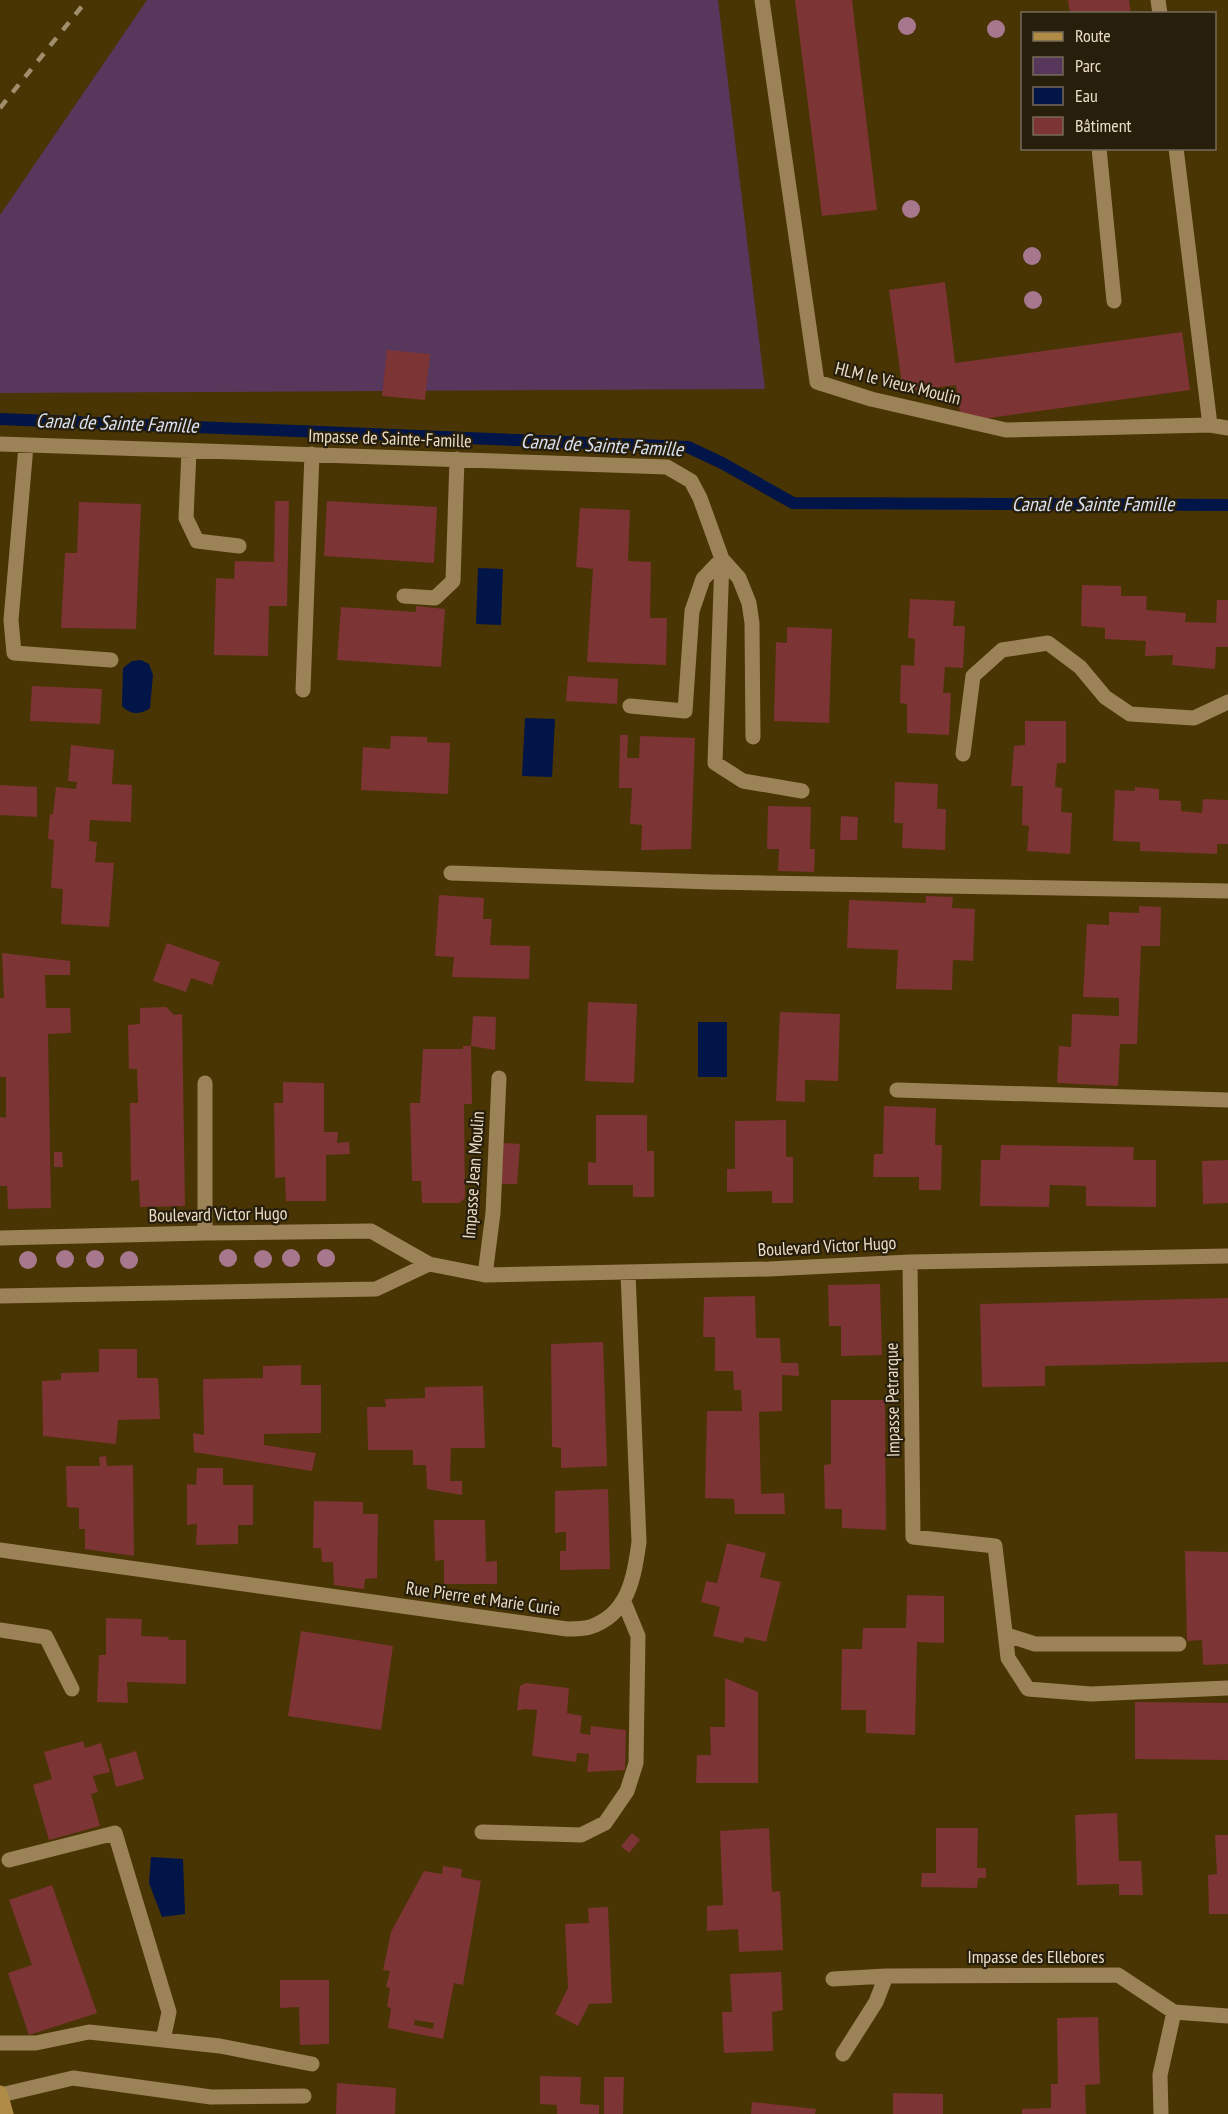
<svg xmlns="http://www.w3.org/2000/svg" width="1228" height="2114" font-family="'PT Sans Narrow',sans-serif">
<rect width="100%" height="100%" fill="#493404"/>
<path fill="#58375d" d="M147,0H718L765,389L0,393V215Z"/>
<path fill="#011549" d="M478,568L503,569L501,625L476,624Z
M141,660L149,664L153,675L150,708C141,715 130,715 122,706L123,668L132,661Z
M525,718L555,719L552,777L522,776Z
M698,1022H727V1077H698Z
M151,1857L183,1859L185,1914L162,1917L149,1883Z"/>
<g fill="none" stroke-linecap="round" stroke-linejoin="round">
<path stroke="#011549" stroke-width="12" d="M0,419L688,447L722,463L793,503L1228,505"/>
</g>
<path fill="#7c3434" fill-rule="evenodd" d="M795,0H852L877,210L822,216Z
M1068,0H1129L1131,14H1070Z
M945,282L955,363L1182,332L1190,390L961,422L956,385L903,392L889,290Z
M387,350L430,354L425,400L382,396Z
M275,501H289L287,606H269L268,656L214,655L216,578L234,579L235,561L274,562Z
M327,501L437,507L434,563L324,556Z
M79,502L141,504L136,629L61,628L65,553H77Z
M580,508L630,510L628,561L651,562L650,618H667L666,665L587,662L593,569L576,567Z
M1082,585L1121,586V596H1147L1146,610L1186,613L1185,622L1216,623L1217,600H1228V647H1216L1215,669L1172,665L1173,655L1145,656L1146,641L1105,639V628L1081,626Z
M910,599L955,601L953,626H965L963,668L945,667L943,693H951L949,735L907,733V704L900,703L901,665L914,666L915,639L908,638Z
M416,606L445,609L441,667L337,660L341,607L416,612Z
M787,627L832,629L829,723L774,721L776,642L787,643Z
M568,676L618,679L617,704L566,701Z
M32,686L102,689L100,724L30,721Z
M1025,721H1066V763H1057L1055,787L1062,788L1061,812L1072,813L1070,854L1027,851L1029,826L1022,825L1023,786H1011L1014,746L1025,745Z
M620,735H628L627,758H639L640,736L695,738L691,849L641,850L642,825L630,824L632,788H619Z
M391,736L427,737V742L450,743L448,794L361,790L363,747L390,749Z
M71,745L114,750L112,784L132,785L131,822L90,820L89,841L97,842L95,862L114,863L109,927L61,924L63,889L51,888L54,840L48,839L50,814H53L56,787L76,789L77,782L68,781Z
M895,782L938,784L937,809H946L945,850L902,848L903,823H894Z
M0,785L37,787V817L0,815Z
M1135,787L1159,789V800L1181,801V811L1202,813L1203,799L1228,800V844H1217V854L1140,851V842L1113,841L1115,790L1135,791Z
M768,806L811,807L810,849H815L814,872L778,871L779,849H767Z
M841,816L858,817L857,840H840Z
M439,895L484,898L483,919H492L490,945L530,946L529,979L452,977L454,957L435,956Z
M926,896L953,897L952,908L975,909L973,961L953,960L952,990L896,989L898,950L847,948L849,900L926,903Z
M1139,906L1161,907L1160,946H1141L1137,1044H1120L1118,1086L1057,1083L1059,1046L1071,1047L1072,1014L1119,1016V998L1083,997L1087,924L1109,925V912L1139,913Z
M167,943L220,962L212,985L191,978L186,992L153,981Z
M2,953L70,961V975H45L46,1008H70L71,1033L48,1034L51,1208L8,1209L7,1186H0V1117L6,1118V1077H0V998H4Z
M588,1002L637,1004L634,1083L585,1081Z
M166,1007L174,1015L182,1014L185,1206L140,1207L139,1180L131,1181L130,1103H138L137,1069H129L128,1025L140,1024V1008Z
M780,1012L840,1014L838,1081L805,1080V1102L776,1101Z
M473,1016L496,1017L495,1050L471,1046Z
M463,1046H471L472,1104H464L465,1198L459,1203H422L421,1181H412L410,1103H420L423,1049H463Z
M283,1082L324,1083V1132H338L337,1143L349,1142L350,1154L326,1155V1201H286L285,1177L275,1178L274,1103H283Z
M884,1106L936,1108L935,1145H942L941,1190H919V1177H873L874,1154H883Z
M596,1115H647V1151H654V1197H633V1185H588V1162L596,1163Z
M786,1120V1157H793V1203H772V1191L727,1192V1169H735V1121Z
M503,1143L520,1144L517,1184H501Z
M1001,1145L1134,1147L1133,1160H1156V1207L1086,1206V1186L1050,1185L1049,1207L980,1206L981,1160H1000Z
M54,1152H62L63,1167H54Z
M1228,1160V1203L1203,1204L1202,1161Z
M880,1284L882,1355L841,1356V1326H829L828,1285Z
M755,1296L756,1338H780L781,1363H798L799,1376L782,1375V1411L759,1412L761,1494L784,1493L785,1514H735L734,1499L705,1498L707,1411H742L741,1390H734L733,1371H715V1337H703L704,1297Z
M1228,1298V1362L1045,1366V1386L982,1387L980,1304Z
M603,1342L607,1466L561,1468V1448L552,1447L551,1344Z
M99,1349H137V1378H158L160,1419L118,1420L116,1444L43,1436L42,1381L61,1380V1373L99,1372Z
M301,1365V1385H321V1433L264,1434V1445L316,1453L312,1471L194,1452L193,1433L204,1435L203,1379L263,1378V1366Z
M483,1386L485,1448H451L450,1481H462V1495L427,1489L426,1465H413V1450H368L367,1407H386L385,1399L425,1398V1387Z
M831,1400H885L886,1530L842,1528V1509H825L824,1465L831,1464Z
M106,1456L107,1466L133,1465L134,1556L85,1549V1529H79V1508L67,1507L66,1466H100L99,1457Z
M197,1468H223V1485H253V1525H238V1544L196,1545L197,1524L187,1525V1484L196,1485Z
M608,1489L610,1569L560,1570V1551H566V1532L555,1533V1491Z
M314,1501L363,1502V1514H378L377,1578L365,1579L364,1589L334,1585L333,1562H322L321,1548H313Z
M434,1520H485L486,1562L497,1561V1584H444V1560L435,1561Z
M727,1543L766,1553L760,1577L781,1582L766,1642L745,1637L743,1643L713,1636L720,1607L701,1602L706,1581L717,1583Z
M1185,1551L1228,1552V1664L1203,1665L1202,1640L1187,1641Z
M907,1595L944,1596V1643L917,1642L915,1735L866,1733V1710H841L842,1649H862L863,1628H906Z
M106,1618L142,1619L141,1636L168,1637L169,1640H186V1684L127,1682L128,1703L97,1702L99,1655H106Z
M301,1631L393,1646L381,1730L288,1716Z
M725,1678L758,1692V1783H696L697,1755H711L710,1727H725Z
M526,1683L569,1688L567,1713L582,1716L580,1733L590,1735L591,1726L626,1730L625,1770L587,1772L589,1754L577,1753L576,1762L532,1756L537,1710L524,1709L517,1711L520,1686Z
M1135,1702L1228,1703V1760L1135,1759Z
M83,1741L85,1748L101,1743L110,1772L93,1776L98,1792L91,1794L100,1826L49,1840L33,1785L52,1779L44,1752Z
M136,1751L144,1779L116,1787L109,1759Z
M1117,1813L1119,1861H1141L1143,1895H1119V1884L1077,1885L1075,1815Z
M769,1828L772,1892L780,1891L783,1950L739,1952L738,1929L707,1931V1906L723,1905L720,1831Z
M936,1828H978L977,1868H986V1878H978L977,1888L921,1887L922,1873H936Z
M632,1833L640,1840L629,1853L621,1846Z
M1215,1835H1228V1914H1209L1208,1875L1217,1874Z
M443,1866L462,1869L461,1877L481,1881L463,1985L454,1983L443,2039L388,2028L391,2008L387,2007L390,1988L386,1987L390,1971L383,1970L391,1932L424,1871L442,1874ZM415,2020L434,2023L433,2029L414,2025Z
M52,1885L97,2013L29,2035L8,1973L32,1965L9,1900Z
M608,1907L612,2003L589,2004L578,2026L555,2014L568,1988L565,1924L589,1923L588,1908Z
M781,1972L783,2010L772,2012L773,2051L724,2053L722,2012H732L730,1974Z
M280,1980H329V2044L300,2045L299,2007L280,2008Z
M1098,2017L1100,2084L1085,2085L1086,2114H1022V2109L1051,2108V2084H1058L1057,2018Z
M540,2076L581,2077L580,2104L599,2105V2114H557V2105L540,2104Z
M604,2077H624L623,2114H604Z
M337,2083L396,2088L395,2114H336Z
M893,2093L943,2094V2114H893Z
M752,2102L816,2109L815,2114H751Z"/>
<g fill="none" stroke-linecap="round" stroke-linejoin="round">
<path stroke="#9b8357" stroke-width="15" d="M762,0L817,382L871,399L1006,430L1210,425L1228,428
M1158,0L1160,14
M1099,148L1114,301
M1176,148L1210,425
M0,444L667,467L691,481L700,498L722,559L739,578L749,603L752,623L753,737
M26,446L11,620L14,653L111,660
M189,451L186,518L197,541L239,546
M722,559L715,763L743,781L802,791
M404,596L435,598L453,581L457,459
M303,690L312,454
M630,706L685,711L692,611L703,579L722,559
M963,754L973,676L1002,650L1048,643L1080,667L1105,697L1130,714L1194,718L1228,702
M451,873L711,882L1228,891
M205,1083V1233
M897,1090L1228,1100
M0,1238L205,1233L371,1231L429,1264L485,1275L769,1269L910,1262L1228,1256
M910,1262L913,1537L995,1546L1008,1658L1028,1689L1091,1694L1228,1688
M485,1275L493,1213L499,1078
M0,1296L376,1289L429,1264
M0,1550L567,1629C574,1629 583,1629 590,1627C629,1614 634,1577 639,1542L628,1273
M0,1630L46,1637L72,1689
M1007,1635L1035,1644H1179
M482,1832L581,1835L605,1823L627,1791L636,1763L638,1636L624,1602
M9,1860L115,1833L169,2012L163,2040
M833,1979L886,1976L1118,1975L1174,2012L1228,2016
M0,2043H36L89,2032L220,2046L312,2064
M843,2054L876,2002L886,1976
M1,2095L73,2078L211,2097L304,2096
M1161,2114L1160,2075L1174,2012"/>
<path stroke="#af8b45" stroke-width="15" d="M0,2093L6,2114"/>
<path stroke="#a08f6c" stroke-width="4.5" stroke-dasharray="10 10" stroke-linecap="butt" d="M0,108L87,0"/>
</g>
<g fill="#a7778e">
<circle cx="907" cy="26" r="9"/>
<circle cx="996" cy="29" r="9"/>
<circle cx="911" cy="209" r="9"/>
<circle cx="1032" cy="256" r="9"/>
<circle cx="1033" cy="300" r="9"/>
<circle cx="228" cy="1258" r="9"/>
<circle cx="291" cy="1258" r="9"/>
<circle cx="326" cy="1258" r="9"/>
<circle cx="65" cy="1259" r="9"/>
<circle cx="95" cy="1259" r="9"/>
<circle cx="263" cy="1259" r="9"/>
<circle cx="28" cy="1260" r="9"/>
<circle cx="129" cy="1260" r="9"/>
</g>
<g text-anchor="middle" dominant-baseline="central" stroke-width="4.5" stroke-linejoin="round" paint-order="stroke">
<g font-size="18" fill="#ebdec7" stroke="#271e0c">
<text transform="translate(898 383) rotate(14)">HLM le Vieux Moulin</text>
<text transform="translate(390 438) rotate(2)">Impasse de Sainte-Famille</text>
<text transform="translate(473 1175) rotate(-86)">Impasse Jean Moulin</text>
<text transform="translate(218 1214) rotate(-1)">Boulevard Victor Hugo</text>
<text transform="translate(827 1246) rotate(-3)">Boulevard Victor Hugo</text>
<text transform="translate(892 1400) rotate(-91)">Impasse Petrarque</text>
<text transform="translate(483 1598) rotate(8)">Rue Pierre et Marie Curie</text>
<text x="1036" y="1956">Impasse des Ellebores</text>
</g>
<g font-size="20" font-style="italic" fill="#d7e1f3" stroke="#271e0c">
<text transform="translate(117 423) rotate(2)">Canal de Sainte Famille</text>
<text transform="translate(602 445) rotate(3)">Canal de Sainte Famille</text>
<text x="1093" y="504">Canal de Sainte Famille</text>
</g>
</g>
<rect x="1021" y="12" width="195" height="138" fill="#271e0c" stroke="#756b57" stroke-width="1.5"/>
<rect x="1033" y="32" width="30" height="9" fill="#af8b45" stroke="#756b57" stroke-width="1.5"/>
<text x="1075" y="42" font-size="18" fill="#ebdec7">Route</text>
<rect x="1033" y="57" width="30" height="18" fill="#58375d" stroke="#756b57" stroke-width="1.5"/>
<text x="1075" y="72" font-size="18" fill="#ebdec7">Parc</text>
<rect x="1033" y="87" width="30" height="18" fill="#011549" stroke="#756b57" stroke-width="1.5"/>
<text x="1075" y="102" font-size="18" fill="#ebdec7">Eau</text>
<rect x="1033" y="117" width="30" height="18" fill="#7c3434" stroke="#756b57" stroke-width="1.5"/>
<text x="1075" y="132" font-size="18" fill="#ebdec7">Bâtiment</text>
</svg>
